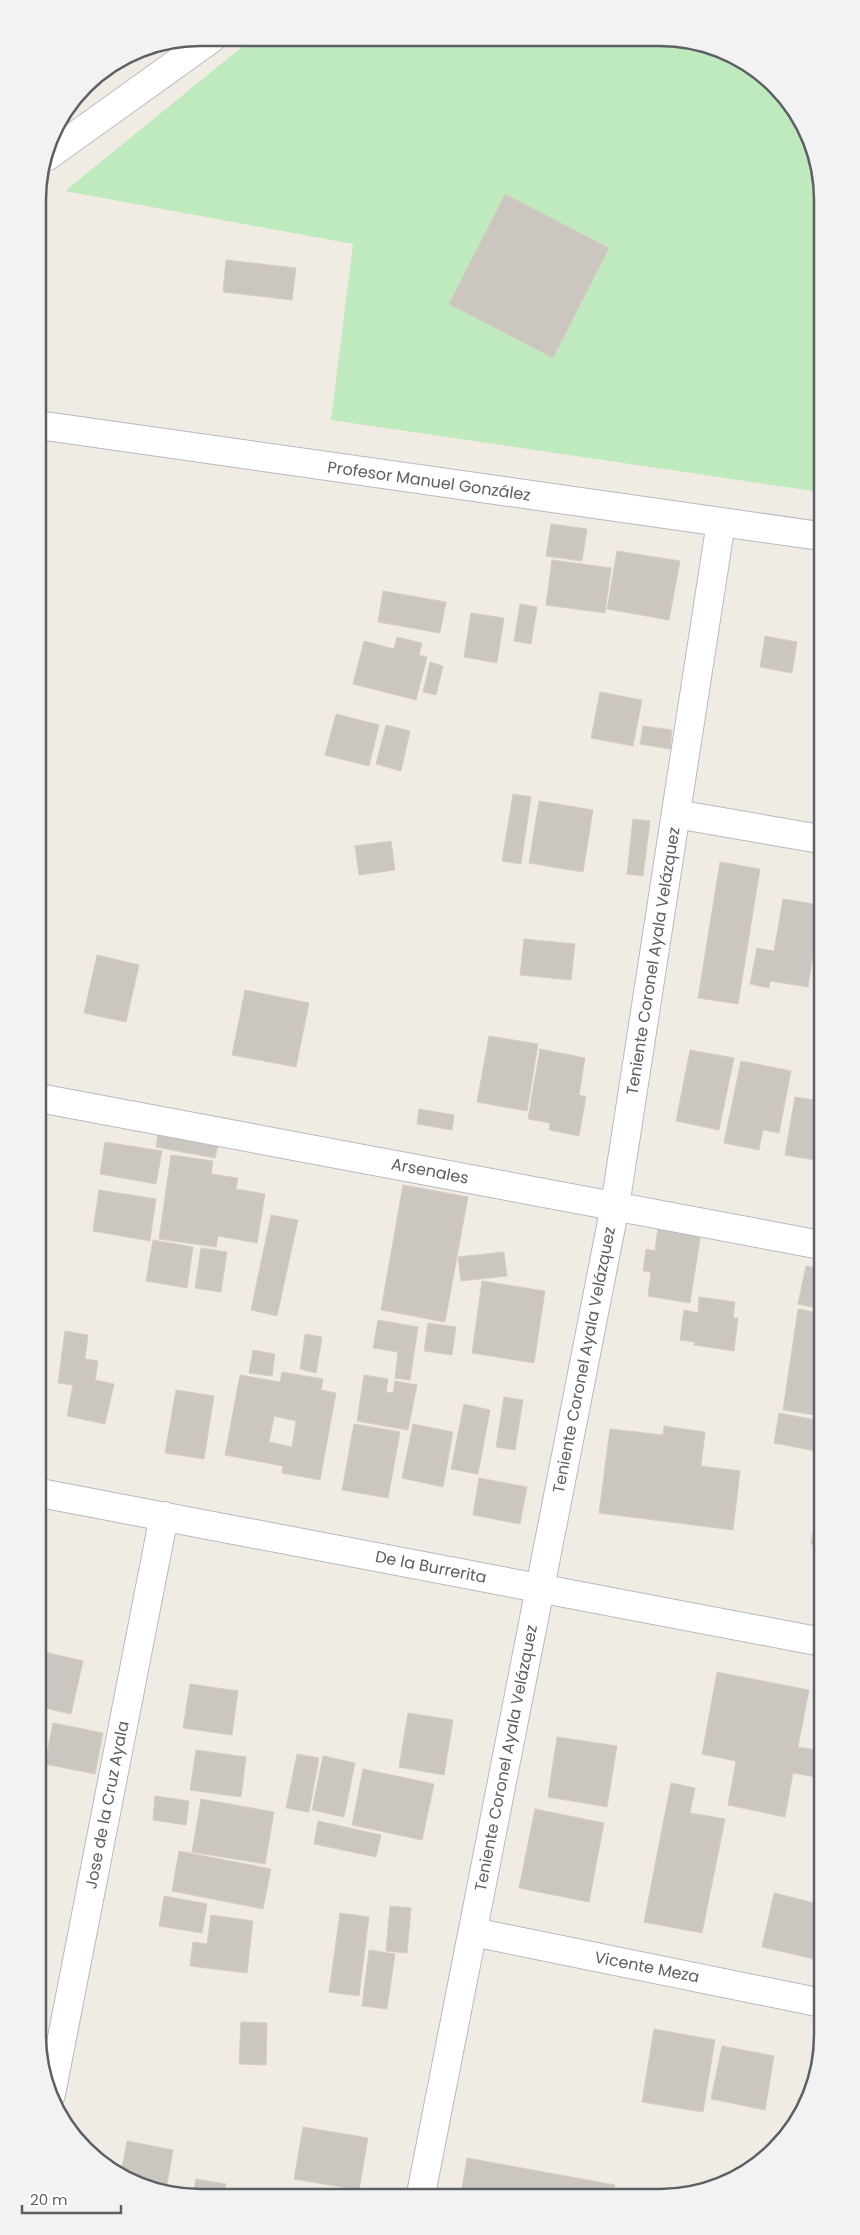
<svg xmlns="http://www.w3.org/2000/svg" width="860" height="2235" font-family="Poppins,sans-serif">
<rect width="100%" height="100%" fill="#f0ece3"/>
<path fill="#beeabd" d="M253,38L692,41L732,54L775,85L801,119L819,168L820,492L331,420L353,244L65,191Z"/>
<path fill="#cbc7c0" stroke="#d5cec1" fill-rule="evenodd" d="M505,194L609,248L553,358L449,304Z
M226,260L296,268L292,300L223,292Z
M551,524L587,529L582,561L546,556Z
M617,551L680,561L669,620L607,609Z
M552,560L611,568L605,613L546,605Z
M383,591L446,602L440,633L378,622Z
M520,604L537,607L531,644L514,641Z
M471,613L504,618L497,663L464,657Z
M765,636L797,642L792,673L760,667Z
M397,637L422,643L419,655L427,657L416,700L353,684L364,641L394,649Z
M430,662L443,666L436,695L423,692Z
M600,692L642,700L633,746L591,738Z
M336,714L379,725L369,766L325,755Z
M386,725L410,731L401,771L376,764Z
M643,726L672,730L670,749L640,744Z
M513,794L531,797L521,864L502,861Z
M539,801L593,810L583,872L529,863Z
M633,819L650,821L643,876L627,874Z
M391,841L395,870L359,875L355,846Z
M720,862L760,869L738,1004L698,998Z
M783,899L820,905L808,987L770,981L769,988L750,984L757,948L774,951Z
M524,939L575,944L571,980L520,975Z
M97,955L139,965L126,1022L84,1013Z
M245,990L309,1003L296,1067L232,1055Z
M489,1036L538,1044L527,1111L477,1102Z
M540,1049L585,1058L579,1095L586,1097L579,1136L549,1130L550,1123L528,1119Z
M690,1050L734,1058L719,1130L676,1121Z
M741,1061L791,1071L779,1133L763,1130L759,1150L724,1143Z
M795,1097L821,1101V1161L785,1155Z
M419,1109L454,1115L452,1130L417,1124Z
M159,1126L220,1137L215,1158L156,1147Z
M105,1142L162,1151L156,1184L100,1174Z
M171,1155L213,1161L211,1174L238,1178L236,1189L265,1194L257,1243L218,1236L216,1247L159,1239Z
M403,1185L468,1197L445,1322L381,1310Z
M99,1190L156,1199L150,1241L93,1231Z
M271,1215L298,1220L277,1316L251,1310Z
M658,1226L701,1233L690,1303L648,1296L651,1272L643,1271L646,1249L655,1251Z
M153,1240L193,1247L187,1288L146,1281Z
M201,1248L227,1252L221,1292L195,1288Z
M504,1252L507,1276L461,1281L458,1257Z
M806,1266L821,1269V1309L798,1304Z
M482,1281L545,1291L534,1363L472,1353Z
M699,1297L735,1302L733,1318H738L734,1351L694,1345L695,1342L680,1340L684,1310L698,1313Z
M798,1309L821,1313V1416L783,1410Z
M378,1320L418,1327L410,1380L395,1378L398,1352L373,1348Z
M428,1323L456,1327L452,1355L424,1351Z
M65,1331L88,1335L85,1359L98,1361L95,1380L114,1384L105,1424L67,1416L73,1385L58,1383Z
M305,1334L322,1337L316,1373L300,1369Z
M253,1350L275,1354L272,1376L249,1373Z
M282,1372L323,1379L321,1390L336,1393L320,1480L282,1473L283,1466L225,1455L240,1375L280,1382ZM274,1416L296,1421L292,1447L269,1442Z
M364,1375L388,1379L386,1392L393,1393L395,1381L417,1385L408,1430L357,1421Z
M176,1390L214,1396L204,1459L165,1453Z
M504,1397L523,1400L515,1450L496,1447Z
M464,1404L490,1410L478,1474L451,1469Z
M779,1413L821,1421V1452L774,1443Z
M354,1424L400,1432L388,1498L342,1490Z
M413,1424L453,1432L443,1487L402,1478Z
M664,1426L705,1432L701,1466L740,1471L733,1530L599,1513L610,1429L663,1435Z
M479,1478L527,1487L520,1524L473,1515Z
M821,1489V1546L811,1544Z
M40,1651L83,1661L71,1714L40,1707Z
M717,1672L809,1690L798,1747L822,1751V1778L793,1773L785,1817L728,1805L736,1761L702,1754Z
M190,1684L238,1691L232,1735L183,1728Z
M408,1713L453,1720L444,1775L399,1767Z
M53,1723L103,1733L95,1774L45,1764Z
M557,1737L617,1746L607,1807L548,1797Z
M196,1750L246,1757L241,1797L190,1790Z
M297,1754L319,1758L309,1812L286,1808Z
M323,1756L355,1763L344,1817L312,1810Z
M363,1769L434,1784L422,1840L352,1825Z
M671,1783L695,1788L690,1813L725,1819L702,1933L644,1922Z
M155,1796L189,1801L186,1825L153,1820Z
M201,1799L274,1812L265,1864L192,1852Z
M535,1809L604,1823L589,1902L519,1888Z
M318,1821L381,1835L376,1857L314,1844Z
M179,1851L271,1869L263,1909L172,1891Z
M774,1893L822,1905V1924L814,1959L762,1947Z
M164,1896L207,1904L202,1933L159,1926Z
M390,1906L411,1908L407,1953L386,1951Z
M340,1913L369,1917L359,1996L329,1992Z
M211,1915L253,1921L247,1973L190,1966L193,1942L207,1944Z
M369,1950L395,1954L387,2009L362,2006Z
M241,2022L267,2023L266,2065L239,2064Z
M654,2029L715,2040L703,2112L642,2102Z
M722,2046L774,2056L765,2110L711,2099Z
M303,2127L368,2138L359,2190L294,2179Z
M127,2141L173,2150L167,2184L121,2174Z
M467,2158L615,2185L613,2194H461Z
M196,2179L226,2184L224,2194H193Z
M146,2183L165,2186L164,2193L146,2187Z
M317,2188L350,2194H316Z"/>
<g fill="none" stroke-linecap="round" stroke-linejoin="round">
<defs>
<path id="street" d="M38,425L820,536
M676,814L820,839
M39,1098L821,1245
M40,1493L822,1642
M473,1932L822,2003
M51,2094L164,1516
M421,2194L615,1206L721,522"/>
<path id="secondary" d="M46,157L212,38"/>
</defs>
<use href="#street" stroke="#b6babf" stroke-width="30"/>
<use href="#secondary" stroke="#b7bbc1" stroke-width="30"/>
<use href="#street" stroke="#fff" stroke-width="28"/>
<use href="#secondary" stroke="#fff" stroke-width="28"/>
</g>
<g text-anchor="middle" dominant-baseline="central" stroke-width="5" stroke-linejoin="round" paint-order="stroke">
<g font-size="16" fill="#5b6065" stroke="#fff">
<text transform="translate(429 481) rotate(8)">Profesor Manuel González</text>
<text transform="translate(653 961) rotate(-81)">Teniente Coronel Ayala Velázquez</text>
<text transform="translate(430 1171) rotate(11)">Arsenales</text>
<text transform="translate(584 1360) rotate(-79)">Teniente Coronel Ayala Velázquez</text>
<text transform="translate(431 1567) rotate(11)">De la Burrerita</text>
<text transform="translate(506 1758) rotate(-79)">Teniente Coronel Ayala Velázquez</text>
<text transform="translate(107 1805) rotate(-79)">Jose de la Cruz Ayala</text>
<text transform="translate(647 1967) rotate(11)">Vicente Meza</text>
</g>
</g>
<path d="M0 0H860V2235H0ZM200 46H660A154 154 0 0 1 814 200V2035A154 154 0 0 1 660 2189H200A154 154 0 0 1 46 2035V200A154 154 0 0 1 200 46Z" fill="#f2f2f3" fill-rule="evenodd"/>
<path fill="none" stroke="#5b6065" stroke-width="2.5" d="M200 46H660A154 154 0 0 1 814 200V2035A154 154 0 0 1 660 2189H200A154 154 0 0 1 46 2035V200A154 154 0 0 1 200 46Z"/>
<path d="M22 2205v8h99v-8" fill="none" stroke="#5b6065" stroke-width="2.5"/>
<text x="30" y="2205" font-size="15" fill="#5b6065" stroke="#ffffff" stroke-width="4" paint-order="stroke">20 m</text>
</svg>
